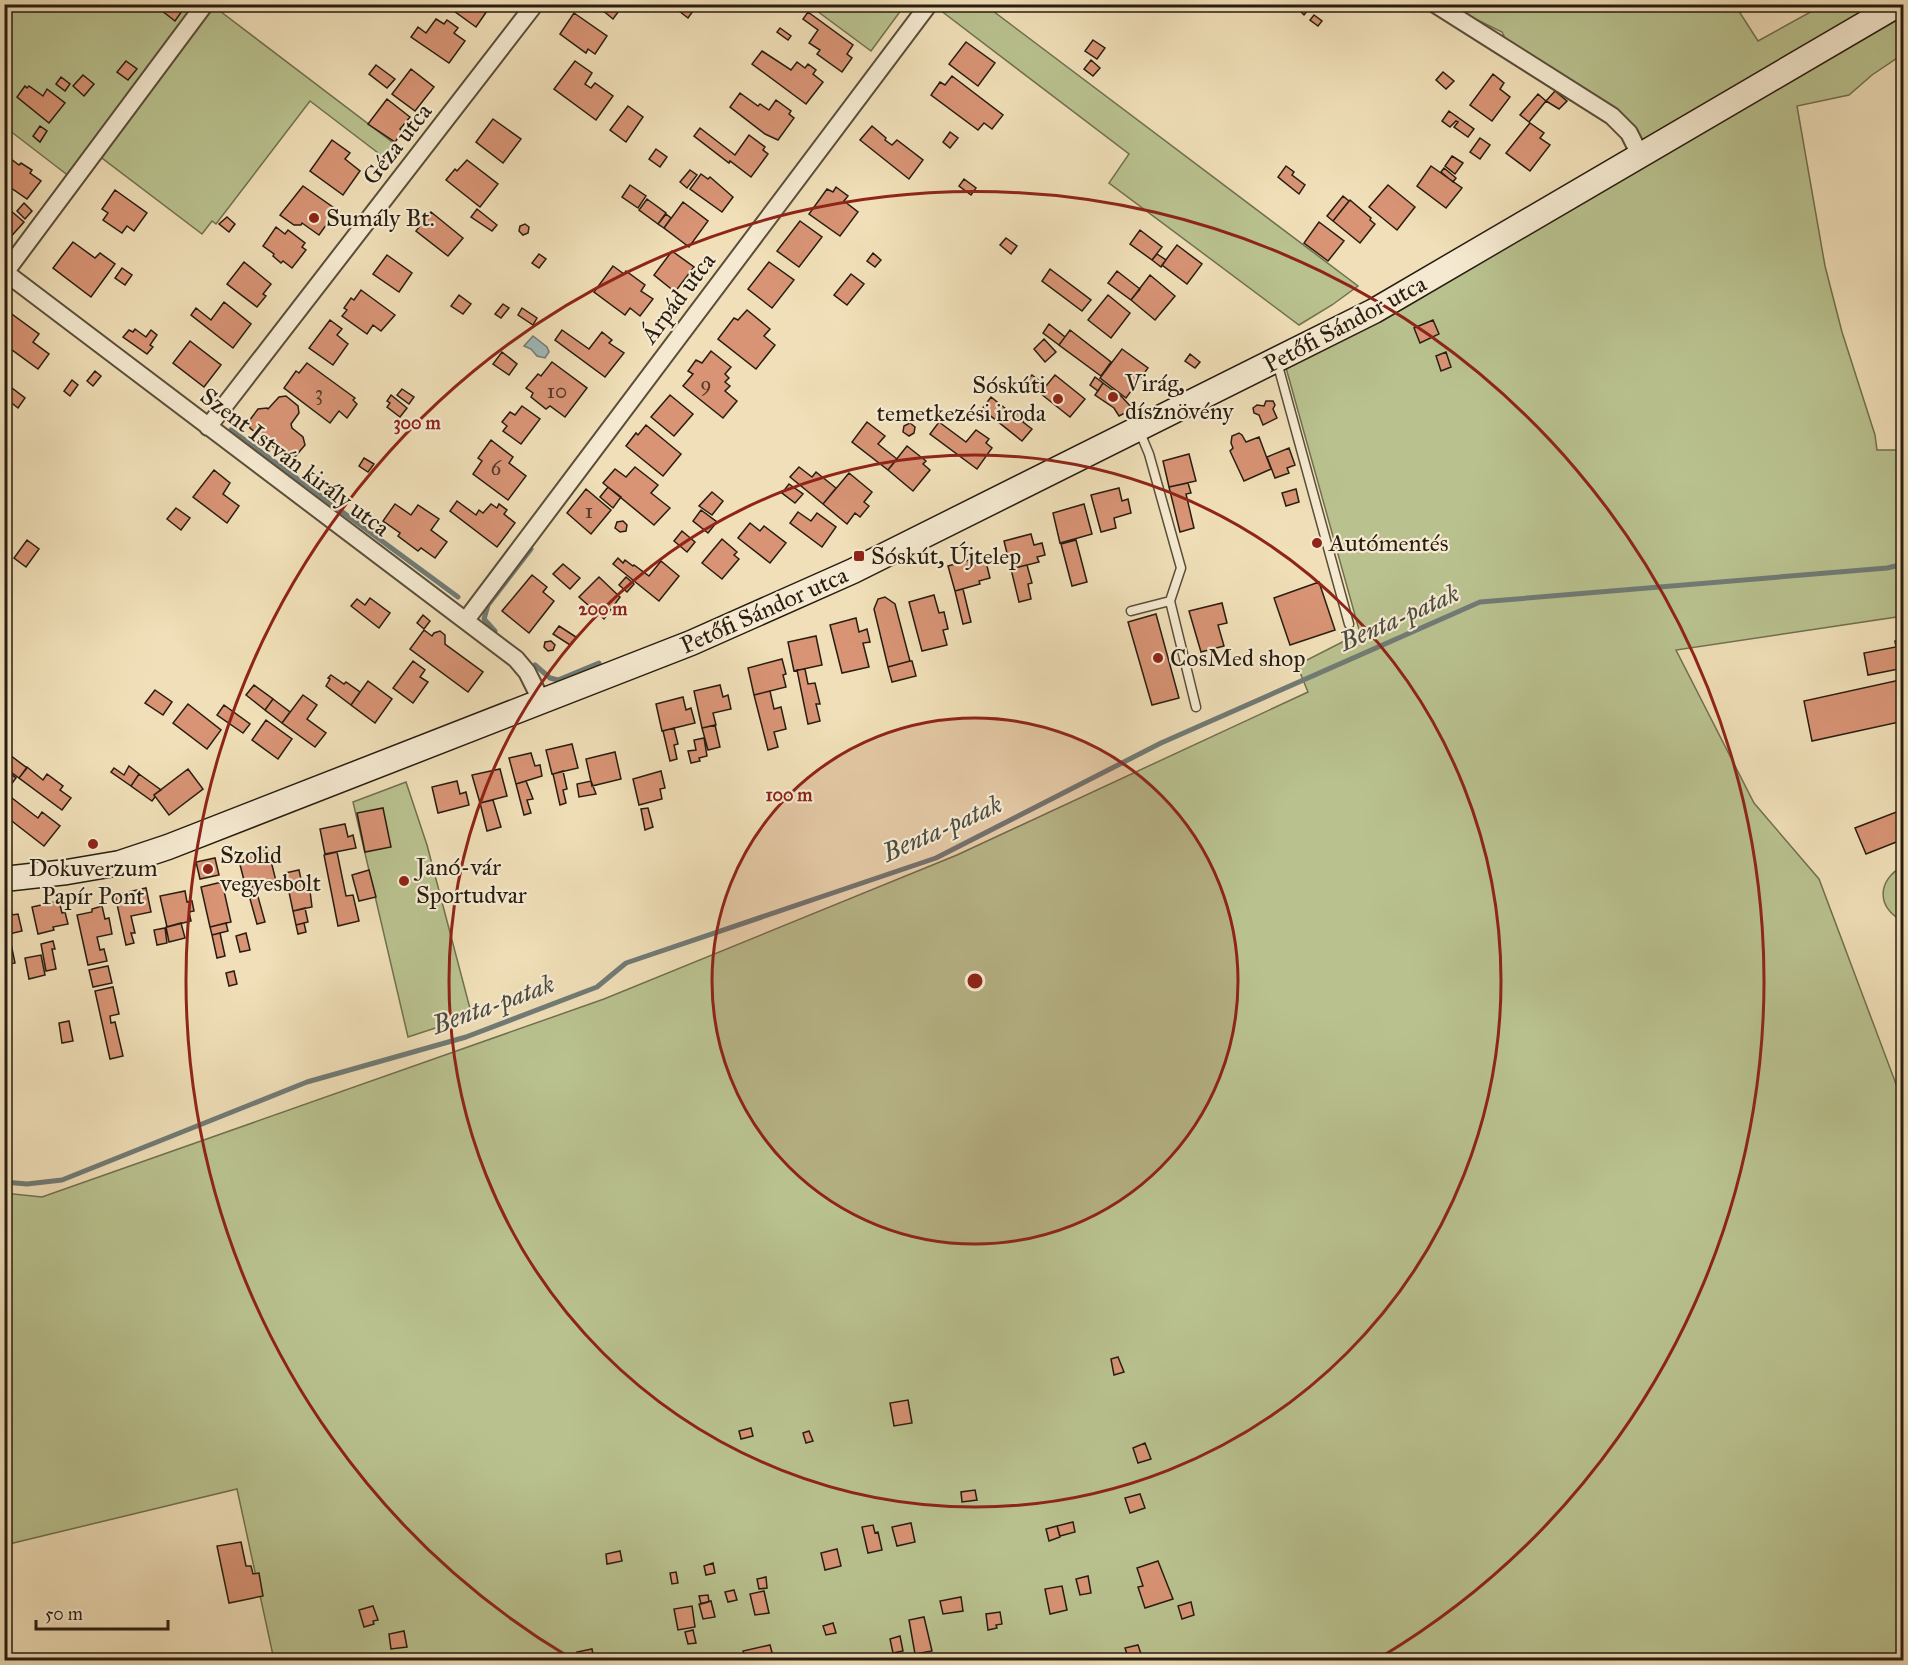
<svg xmlns="http://www.w3.org/2000/svg" width="1908" height="1665" font-family="'IM FELL Great Primer',serif">
<rect width="100%" height="100%" fill="#f0dfb8"/>
<filter id="stains"><feTurbulence type="fractalNoise" baseFrequency=".00333" numOctaves="4"/><feColorMatrix values="0 0 0 0 .2 0 0 0 0 .09 0 0 0 0 .02 0 0 0 .5 -.17"/></filter>
<radialGradient id="worn" r=".72"><stop offset=".6" stop-color="#630" stop-opacity="0"/><stop offset="1" stop-color="#630" stop-opacity=".3"/></radialGradient>
<path fill="#b9c28f" stroke="#707050" stroke-width="1.5" d="M4,5H205L74,180L5,127Z
M212,5L400,148L390,162L310,101L216,224L212,221L202,234L98,155Z
M809,5H896L902,9L871,51Z
M938,5H985L1358,286L1332,305L1299,325L1109,183L1129,154L936,7Z
M1447,5H1735L1758,41L1823,5H1903V54L1872,75L1849,95L1797,106L1825,266L1842,332L1875,435L1877,450H1903V616L1676,650L1754,803L1819,879L1899,1092L1903,1090V1660H274L237,1489L5,1545L4,1193L42,1197L604,999L957,855L1308,692L1297,665L1360,633L1283,357L1651,149L1508,44L1502,32Z
M406,782L427,845L472,1016L408,1037L353,802Z
M1903,866V921C1876,908 1877,880 1903,866Z"/>
<path fill="#a0b9ba" stroke="#707b76" stroke-width="1.5" d="M533,336L547,347L549,352L545,358L537,356L531,349L524,346Z"/>
<g fill="none" stroke-linecap="round" stroke-linejoin="round">
<path stroke="#707b76" stroke-width="5" d="M231,430L458,597
M495,631L484,619L488,605L531,549
M535,665L550,678L558,680L599,663
M4,1182L27,1184L62,1180L307,1082L466,1037L597,987L626,963L936,858L1161,743L1480,602L1887,568L1904,564"/>
</g>
<path fill="#d89475" stroke="#281d10" stroke-width="1.5" d="M158,4H187L175,21L157,7Z
M448,4H485L489,8L476,27L447,6Z
M595,4H624L613,19Z
M670,4H698L688,18Z
M1293,4H1313L1304,15Z
M808,12L853,45L847,54L852,58L842,72L817,54L820,50L809,43L818,30L803,19Z
M574,13L607,36L595,54L588,49L586,53L560,34Z
M1314,15L1322,21L1318,26L1310,20Z
M436,19L444,24L447,20L458,28L454,33L465,41L449,63L411,37L418,27L426,33Z
M780,28L791,36L788,40L777,32Z
M1093,40L1105,48L1097,59L1085,51Z
M966,42L995,63L978,86L949,64Z
M762,51L791,70L797,62L805,68L808,64L816,70L813,74L823,82L806,104L752,64Z
M1091,60L1100,68L1093,76L1084,69Z
M126,61L137,69L128,80L117,72Z
M575,61L592,73L585,84L591,88L595,83L613,96L596,120L554,89Z
M376,65L395,79L387,88L369,74Z
M411,69L434,87L415,111L392,94Z
M1443,72L1454,81L1446,89L1436,80Z
M1493,74L1504,83L1500,89L1510,97L1492,121L1470,105Z
M83,75L94,84L84,96L73,86Z
M952,76L1003,115L992,129L984,123L978,130L931,95L940,82L945,85Z
M61,77L70,84L65,91L56,84Z
M25,86L27,88L29,86L43,96L47,89L65,103L49,123L17,97Z
M1555,91L1567,101L1559,109L1546,101Z
M740,93L758,106L760,104L769,110L776,100L791,111L789,114L794,118L778,140L765,134L730,107Z
M1538,94L1546,101L1529,122L1520,115Z
M387,99L410,117L400,129L403,131L395,142L368,124Z
M628,106L643,117L626,142L610,130Z
M1449,111L1474,129L1468,137L1454,127L1458,122L1456,121L1450,127L1442,121Z
M493,119L521,139L503,163L476,142Z
M1530,123L1544,133L1540,138L1550,145L1530,171L1506,153Z
M40,126L47,131L40,142L33,136Z
M872,126L886,138L885,140L892,145L897,140L923,160L909,179L860,140Z
M700,128L735,155L749,135L765,147L763,150L768,154L751,177L730,161L729,163L694,136Z
M950,132L958,138L950,148L943,142Z
M1480,138L1490,145L1480,159L1470,152Z
M332,140L350,153L345,159L360,171L343,195L310,171Z
M656,149L667,157L660,167L649,159Z
M7,156L19,165L21,163L32,170L30,173L41,181L27,199L4,183V159Z
M1452,156L1463,163L1455,174L1445,166Z
M467,160L498,184L480,207L446,180L455,169L457,171Z
M1286,166L1294,172L1292,175L1305,185L1299,194L1278,177Z
M1431,166L1462,188L1446,208L1417,186Z
M1444,168L1456,178L1453,182L1441,172Z
M690,170L697,175L687,188L680,182Z
M701,174L708,179L710,177L733,197L722,212L690,189Z
M964,179L976,188L971,195L959,186Z
M630,185L646,196L638,208L622,197Z
M1388,185L1415,207L1397,230L1369,207Z
M303,186L337,210L319,235L302,223L301,225H294L280,215Z
M836,187L848,196L844,201L858,212L840,236L809,214L827,189L833,192Z
M115,190L147,213L134,231L127,226L122,233L103,220L108,213L102,209Z
M1343,196L1349,201L1333,221L1327,216Z
M647,199L666,213L658,224L639,210Z
M1350,200L1371,218L1370,220L1375,224L1360,243L1333,221Z
M683,202L708,221L689,247L664,228Z
M24,203L32,211L25,219L17,211Z
M4,205L24,222L6,242L4,241Z
M477,209L497,225L492,231L471,217Z
M431,212L463,238L448,256L416,231Z
M666,214L671,218L664,228L658,224Z
M227,217L235,224L229,232L219,224Z
M800,221L822,237L799,267L777,251Z
M1319,222L1344,241L1328,261L1304,243Z
M525,224L529,227L528,233L523,235L519,231L520,226Z
M276,227L285,234L288,230L305,243L302,247L306,250L292,268L283,261L281,263L273,256L274,254L263,246Z
M1140,230L1162,247L1152,260L1130,244Z
M1006,238L1017,246L1011,254L1000,245Z
M73,242L95,258L100,253L115,264L91,297L53,268Z
M1177,245L1202,264L1187,284L1162,265Z
M672,251L694,267L675,292L654,275Z
M873,253L881,260L875,267L867,261Z
M539,254L546,259L539,268L532,263Z
M1157,254L1166,260L1161,267L1152,260Z
M387,255L412,273L399,292L373,274Z
M244,262L271,284L263,294L266,296L257,307L227,284Z
M769,262L794,280L772,308L748,289Z
M613,266L624,274L626,271L645,285L641,291L653,299L640,316L630,308L625,315L594,292Z
M122,268L132,275L125,285L115,278Z
M1050,269L1091,300L1082,311L1042,281Z
M1117,271L1140,289L1131,300L1108,283Z
M851,274L864,284L847,305L834,295Z
M1150,275L1175,296L1155,320L1131,300Z
M361,290L395,315L381,331L373,325L367,334L342,316L347,310L344,308L351,298L354,300Z
M459,295L471,304L463,314L451,306Z
M1108,295L1130,313L1111,338L1088,320Z
M224,302L251,324L233,348L191,315L196,308L211,320Z
M503,304L509,308L501,318L495,314Z
M522,308L537,318L533,325L518,315Z
M747,310L770,329L764,336L775,345L756,369L718,339L734,318L738,320Z
M9,312L39,334L33,342L49,354L38,369L4,344V318Z
M330,320L342,329L337,335L348,344L333,365L309,348Z
M1433,320L1439,334L1420,343L1414,328Z
M1049,324L1065,337L1059,345L1043,333Z
M135,329L146,337L151,330L157,335L150,345L153,347L147,354L123,337L129,330L133,332Z
M562,330L589,349L602,332L612,340L609,343L624,353L605,377L555,340Z
M1070,330L1111,362L1101,376L1059,345Z
M1044,339L1056,352L1045,362L1034,349Z
M190,341L221,365L204,387L173,363Z
M1122,349L1148,368L1126,398L1100,378Z
M711,351L731,367L725,374L729,378L725,382L730,386L725,391L737,401L723,418L683,386L693,374L688,371L696,360L702,363Z
M502,352L517,364L509,375L493,364Z
M1446,352L1451,367L1441,371L1436,356Z
M1190,354L1200,362L1195,368L1185,361Z
M552,362L587,388L565,417L550,406L546,409L531,397L533,393L526,388L538,374L541,376Z
M307,363L355,398L353,400L357,404L347,418L339,411L330,423L284,388L296,371L299,373Z
M95,371L101,376L93,386L87,381Z
M1032,375L1046,386L1055,375L1085,399L1070,417L1026,382Z
M1095,377L1103,383L1098,391L1090,385Z
M72,380L78,385L70,396L64,391Z
M1103,383L1122,397L1133,409L1119,416L1114,408L1095,395Z
M8,385L25,398L18,408L4,397V389Z
M402,389L414,397L409,404L397,395Z
M391,395L407,408L400,417L387,407L390,403L387,401Z
M670,395L693,414L674,436L651,417Z
M286,396L298,406L299,413L291,424L292,428L303,437L305,445L294,458L288,459L250,428L249,421L258,409L267,408L268,409L279,397Z
M991,397L1015,416L1019,411L1026,417L1023,422L1032,429L1022,441L982,409Z
M1266,401H1273L1275,405L1273,409L1277,418L1263,425L1259,415L1254,413L1253,408L1257,405L1264,406Z
M522,406L540,419L521,444L503,431L507,426L502,422L510,412L515,415Z
M867,422L885,436L878,444L897,459L888,470L852,442Z
M939,422L966,442L976,430L989,439L986,443L992,448L977,469L930,434Z
M910,423L915,427L914,433L909,436L903,432L904,426Z
M646,425L681,454L663,476L626,446L636,433L638,435Z
M1239,433L1242,435L1246,442L1259,437L1271,469L1244,481L1230,451L1233,448L1231,443L1232,436Z
M491,440L513,457L509,463L526,476L508,500L473,474L482,461L478,458Z
M907,446L926,461L923,464L930,470L913,491L888,470Z
M1289,448L1295,465L1287,468L1289,473L1275,478L1267,457Z
M1189,454L1196,481L1169,487L1163,461Z
M364,458L374,464L368,472L359,466Z
M635,467L658,485L651,493L670,508L654,525L603,483L615,469L626,477Z
M799,467L812,477L816,472L836,488L823,504L790,477Z
M214,470L230,483L223,494L239,506L227,523L193,497Z
M849,473L872,492L864,502L869,506L860,517L855,513L847,524L823,504Z
M1188,483L1191,493L1186,494L1194,528L1180,532L1169,487Z
M789,484L803,494L795,503L782,493Z
M608,487L621,497L613,508L600,497Z
M1119,488L1122,501L1128,499L1131,513L1114,518L1116,528L1101,532L1091,495Z
M586,489L611,510L591,534L567,513Z
M1296,489L1299,502L1286,506L1282,493Z
M712,492L723,501L712,515L699,506Z
M457,501L476,515L479,510L483,513L491,504L497,508L499,504L507,510L504,514L515,523L497,547L450,511Z
M395,504L411,515L418,505L439,519L431,530L447,542L435,558L421,548L418,551L398,536L400,533L383,521Z
M1084,504L1092,534L1060,543L1053,513Z
M176,508L190,518L181,530L167,519Z
M701,510L717,522L708,533L693,521Z
M798,512L811,521L817,513L836,527L822,547L790,523Z
M623,521L627,525L626,531L620,532L615,528L617,522Z
M750,523L760,531L764,526L786,543L770,563L738,538Z
M682,531L695,542L687,552L674,541Z
M1031,534L1034,545L1042,543L1045,555L1037,557L1039,562L1011,569L1004,541Z
M722,539L737,552L734,555L739,559L722,579L702,563Z
M27,540L39,549L26,567L14,558Z
M1076,540L1087,582L1072,586L1061,544Z
M618,558L623,563L625,560L633,566L634,565L649,576L661,561L679,576L659,601L613,564Z
M973,559L975,565L986,562L990,578L979,581L980,584L955,591L948,566Z
M563,564L580,578L570,589L553,574Z
M1027,565L1032,583L1028,584L1031,599L1019,602L1011,569Z
M532,575L547,587L543,592L554,601L529,633L502,611Z
M599,577L620,597L604,619L579,597Z
M626,577L634,584L627,592L619,585Z
M1319,582L1335,630L1290,645L1274,598Z
M963,589L971,622L963,624L955,591Z
M934,595L939,613L944,612L948,629L943,630L947,645L922,651L909,602Z
M885,597L895,604L910,661L888,667L874,609L878,599Z
M370,598L390,613L379,628L351,606L357,599L365,605Z
M1222,603L1227,623L1218,625L1224,646L1201,652L1189,611Z
M1156,614L1179,698L1152,705L1128,622Z
M423,615L430,621L424,629L417,623Z
M856,618L859,632L867,629L870,642L863,643L869,667L842,673L830,625Z
M559,626L576,637L570,645L553,634Z
M424,630L432,636L434,633L440,631L445,635V644L483,672L468,692L410,649Z
M816,636L822,665L794,671L788,642Z
M1904,639V668L1868,675L1864,653L1896,647L1895,641Z
M551,641L555,645L553,650L548,651L544,647L545,642Z
M782,659L786,674L783,675L786,687L754,695L748,668Z
M413,661L425,670L420,677L428,682L413,703L393,688Z
M910,661H912L916,676L892,682L888,667Z
M805,669L808,684L815,683L820,704H816L820,721L808,724L797,670Z
M331,675L344,684L346,682L360,692L351,705L326,686L330,679L328,678Z
M1899,677H1904V721L1812,741L1804,701L1900,680Z
M368,681L392,699L375,723L351,705Z
M254,685L273,699L265,710L246,695Z
M720,685L723,697L728,695L731,709L713,713L716,725L702,728L694,691Z
M155,690L172,702L163,715L145,703Z
M770,691L774,709L781,707L786,729L774,732L778,747L768,750L754,695Z
M303,695L317,705L307,719L326,733L315,747L282,723Z
M683,697L686,710L691,708L695,723L662,731L656,704Z
M273,699L290,712L282,723L265,710Z
M188,704L221,730L207,749L173,723Z
M224,705L250,724L243,733L217,715Z
M266,720L292,739L278,759L252,740Z
M715,725L720,747L708,750L702,728Z
M674,728L678,744L674,745L677,759L670,761L663,731Z
M704,738L707,756L699,758L700,761L691,763L688,751L696,750L694,740Z
M572,744L578,768L552,774L546,750Z
M6,752L27,768L19,778L4,767Z
M615,752L621,779L592,786L586,759Z
M531,753L535,766L540,765L542,776L516,784L509,758Z
M129,766L139,774L131,786L111,772L114,768L124,775Z
M27,767L43,780L47,774L63,786L60,790L71,798L62,810L19,778Z
M4,769L16,778L10,786L4,781Z
M188,769L203,789L169,815L154,795Z
M500,769L507,796L480,803L472,775Z
M563,771L567,789L563,790L566,803L560,805L553,774Z
M661,771L665,788L660,789L662,799L639,805L633,779Z
M139,774L161,790L154,795L155,797L152,801L131,786Z
M457,781L460,794L466,792L469,805L438,813L432,787Z
M526,781L533,799L527,800L531,813L524,815L516,784Z
M591,781L596,794L579,797L577,784Z
M8,795L38,818L42,812L60,826L44,846L4,815V797Z
M493,800L501,827L487,831L480,803Z
M383,808L391,847L365,852L357,813Z
M648,808L653,827L645,830L641,809Z
M1904,809V839L1866,854L1855,828Z
M345,824L348,837L353,835L356,848L325,854L320,829Z
M268,849L276,881L246,888L238,857Z
M337,852L346,896L353,895L359,921L338,926L324,855Z
M215,858L219,875L200,879L196,862Z
M299,870L302,884L309,883L312,907L293,911L285,873Z
M369,870L376,897L359,901L352,875Z
M222,882L231,922L210,927L201,887Z
M255,886L265,922L257,924L247,888Z
M146,888L151,912L131,916L135,933H131L134,943L126,945L115,895Z
M185,891L187,902L192,901L194,911L189,912L191,921L167,927L160,896Z
M59,901L62,913L65,912L68,924L53,927L54,930L38,934L32,907Z
M10,904L12,915L18,914L22,931L9,934L15,963L4,965V905Z
M102,906L105,919L109,918L112,934L97,937L100,950L104,949L107,961L88,965L77,915L92,912V909Z
M305,908L308,922L296,925L293,911Z
M181,923L185,938L169,942L166,927Z
M226,923L228,931L212,935L210,927Z
M304,923L306,932L298,934L296,925Z
M165,928L167,943L157,945L154,930Z
M220,933L225,956L217,958L212,935Z
M246,933L250,950L240,952L236,936Z
M53,941L55,949H52L56,969L46,971L41,944Z
M41,955L45,975L29,979L25,958Z
M108,966L112,983L93,987L89,970Z
M234,971L237,984L229,986L226,973Z
M113,987L119,1014L110,1016L111,1023L115,1022L123,1056L110,1059L95,991Z
M69,1021L73,1041L62,1043L59,1023Z
M1118,1357L1124,1372L1114,1375L1111,1359Z
M908,1400L912,1423L894,1426L890,1403Z
M751,1428L753,1436L741,1439L739,1431Z
M809,1431L813,1441L806,1443L803,1433Z
M1145,1443L1151,1459L1138,1463L1133,1448Z
M975,1490L977,1500L962,1502L961,1492Z
M1140,1494L1145,1508L1130,1513L1125,1498Z
M1073,1522L1075,1532L1060,1536L1057,1526Z
M911,1523L915,1542L897,1546L892,1527Z
M873,1525L875,1533L878,1532L882,1550L868,1553L862,1527Z
M1057,1526L1060,1537L1049,1541L1046,1529Z
M241,1542L246,1566H251L253,1574L259,1573L263,1596L229,1603L217,1546Z
M837,1549L841,1566L825,1570L821,1553Z
M620,1551L622,1561L607,1564L606,1554Z
M1158,1561L1173,1599L1145,1608L1138,1587L1143,1586L1137,1568Z
M713,1563L715,1573L706,1575L704,1566Z
M676,1572L678,1583L672,1584L670,1573Z
M1088,1576L1091,1593L1080,1595L1076,1579Z
M766,1577L767,1588L759,1589L757,1579Z
M1062,1586L1067,1610L1050,1614L1045,1589Z
M734,1590L737,1600L728,1602L725,1592Z
M764,1591L769,1613L755,1615L750,1594Z
M708,1595L709,1602L701,1604L699,1596Z
M961,1597L963,1611L943,1614L940,1601Z
M711,1601L715,1617L703,1619L699,1604Z
M1191,1602L1194,1615L1182,1619L1178,1606Z
M373,1606L378,1620L373,1621L374,1624L364,1627L359,1610Z
M692,1606L695,1627L678,1630L674,1609Z
M1000,1612L1002,1624L996,1625L997,1628L988,1630L986,1614Z
M924,1617L932,1651L915,1654L909,1620Z
M833,1623L836,1633L826,1635L823,1626Z
M693,1630L696,1643L688,1644L685,1632Z
M404,1631L407,1647L391,1649L389,1634Z
M900,1636L903,1651L893,1653L890,1639Z
M770,1645L774,1660H745L743,1651Z
M1138,1645L1143,1660H1129L1125,1648Z
M592,1649L594,1660H579L577,1652Z"/>
<g fill="none" stroke-linecap="round" stroke-linejoin="round">
<defs>
<path id="service" d="M1277,362L1349,624
M1139,430L1149,454L1181,568L1170,601L1196,707
M1131,611L1170,601"/>
<path id="minor" d="M1435,4L1612,116L1629,133L1640,155
M6,273L516,659L527,672L541,700
M4,274L205,4
M208,427L535,4
M466,620L929,4"/>
<path id="secondary" d="M4,879L67,872L120,863L168,847L691,643L853,571L1374,311L1899,4"/>
</defs>
<use href="#service" stroke="#5a4e3a" stroke-width="11"/>
<use href="#minor" stroke="#5a4e3a" stroke-width="20"/>
<use href="#secondary" stroke="#281d10" stroke-width="27"/>
<use href="#service" stroke="#f5ead1" stroke-width="8"/>
<use href="#minor" stroke="#f5ead1" stroke-width="16"/>
<use href="#secondary" stroke="#f5ead1" stroke-width="24"/>
</g>
<circle cx="975" cy="981" r="263" fill="#8f2418" fill-opacity=".12"/>
<g fill="none" stroke="#8f2418" stroke-width="3">
<circle cx="975" cy="981" r="263"/>
<circle cx="975" cy="981" r="526"/>
<path d="M569 1657A789 789 0 1 1 1381 1657"/>
</g>
<g fill="#8f2418" stroke="#f5ead1" stroke-width="2">
<circle cx="314" cy="218" r="6"/>
<circle cx="1113" cy="397" r="6"/>
<circle cx="1058" cy="399" r="6"/>
<circle cx="1317" cy="543" r="6"/>
<rect x="853" y="550" width="12" height="12" rx="3"/>
<circle cx="1158" cy="658" r="6"/>
<circle cx="93" cy="844" r="6"/>
<circle cx="208" cy="869" r="6"/>
<circle cx="404" cy="881" r="6"/>
</g>
<g text-anchor="middle" dominant-baseline="central" stroke-width="4.5" stroke-linejoin="round" paint-order="stroke">
<g font-size="21" fill="#543b29">
<text x="706" y="384">9</text>
<text x="557" y="391">10</text>
<text x="319" y="393">3</text>
<text x="496" y="468">6</text>
<text x="589" y="511">1</text>
</g>
<g font-size="24" fill="#281d10" stroke="#f5ead1">
<text transform="translate(397 144) rotate(-52)">Géza utca</text>
<text transform="translate(678 298) rotate(-53)">Árpád utca</text>
<text transform="translate(1345 324) rotate(-28)">Petőfi Sándor utca</text>
<text transform="translate(295 462) rotate(37)">Szent István király utca</text>
<text transform="translate(764 610) rotate(-24)">Petőfi Sándor utca</text>
</g>
<g font-size="24" fill="#281d10" stroke="#f5ead1" text-anchor="start">
<text x="326" y="218">Sumály Bt.</text>
<text x="1125" y="383">Virág,<tspan x="1125" dy="28">dísznövény</tspan></text>
<text x="1046" y="385" text-anchor="end">Sóskúti<tspan x="1046" dy="28">temetkezési iroda</tspan></text>
<text x="1329" y="543">Autómentés</text>
<text x="871" y="556">Sóskút, Újtelep</text>
<text x="1170" y="658">CosMed shop</text>
<text x="220" y="855">Szolid<tspan x="220" dy="28">vegyesbolt</tspan></text>
<text x="416" y="867">Janó-vár<tspan x="416" dy="28">Sportudvar</tspan></text>
<text x="93" y="868" text-anchor="middle">Dokuverzum<tspan x="93" dy="28">Papír Pont</tspan></text>
</g>
<g font-size="26" font-style="italic" fill="#4c4c43" stroke="#f5ead1">
<text transform="translate(1399 617) rotate(-24)">Benta-patak</text>
<text transform="translate(942 828) rotate(-24)">Benta-patak</text>
<text transform="translate(493 1004) rotate(-20)">Benta-patak</text>
</g>
</g>
<circle cx="975" cy="981" r="9" fill="#8f2418" stroke="#f5ead1" stroke-width="3"/>
<g font-size="18" text-anchor="middle" font-weight="bold" fill="#8f2418" stroke="#f5ead1" stroke-width="4.5" stroke-linejoin="round" paint-order="stroke">
<text x="417" y="429">300 m</text>
<text x="603" y="615">200 m</text>
<text x="789" y="801">100 m</text>
</g>
<rect width="1908" height="1665" fill="none" stroke="#f0dfb8" stroke-width="24"/>
<rect x="6" y="6" width="1896" height="1653" fill="none" stroke="#281d10" stroke-width="3"/>
<rect x="12" y="12" width="1884" height="1641" fill="none" stroke="#281d10" stroke-width="1.5"/>
<path d="M36 1620v9h132v-9" fill="none" stroke="#281d10" stroke-width="3"/>
<text x="45" y="1620" font-size="18" fill="#281d10" stroke="#f5ead1" stroke-width="4.5" paint-order="stroke">50 m</text>
<rect width="100%" height="100%" filter="url(#stains)"/>
<rect width="100%" height="100%" fill="url(#worn)"/>
</svg>
